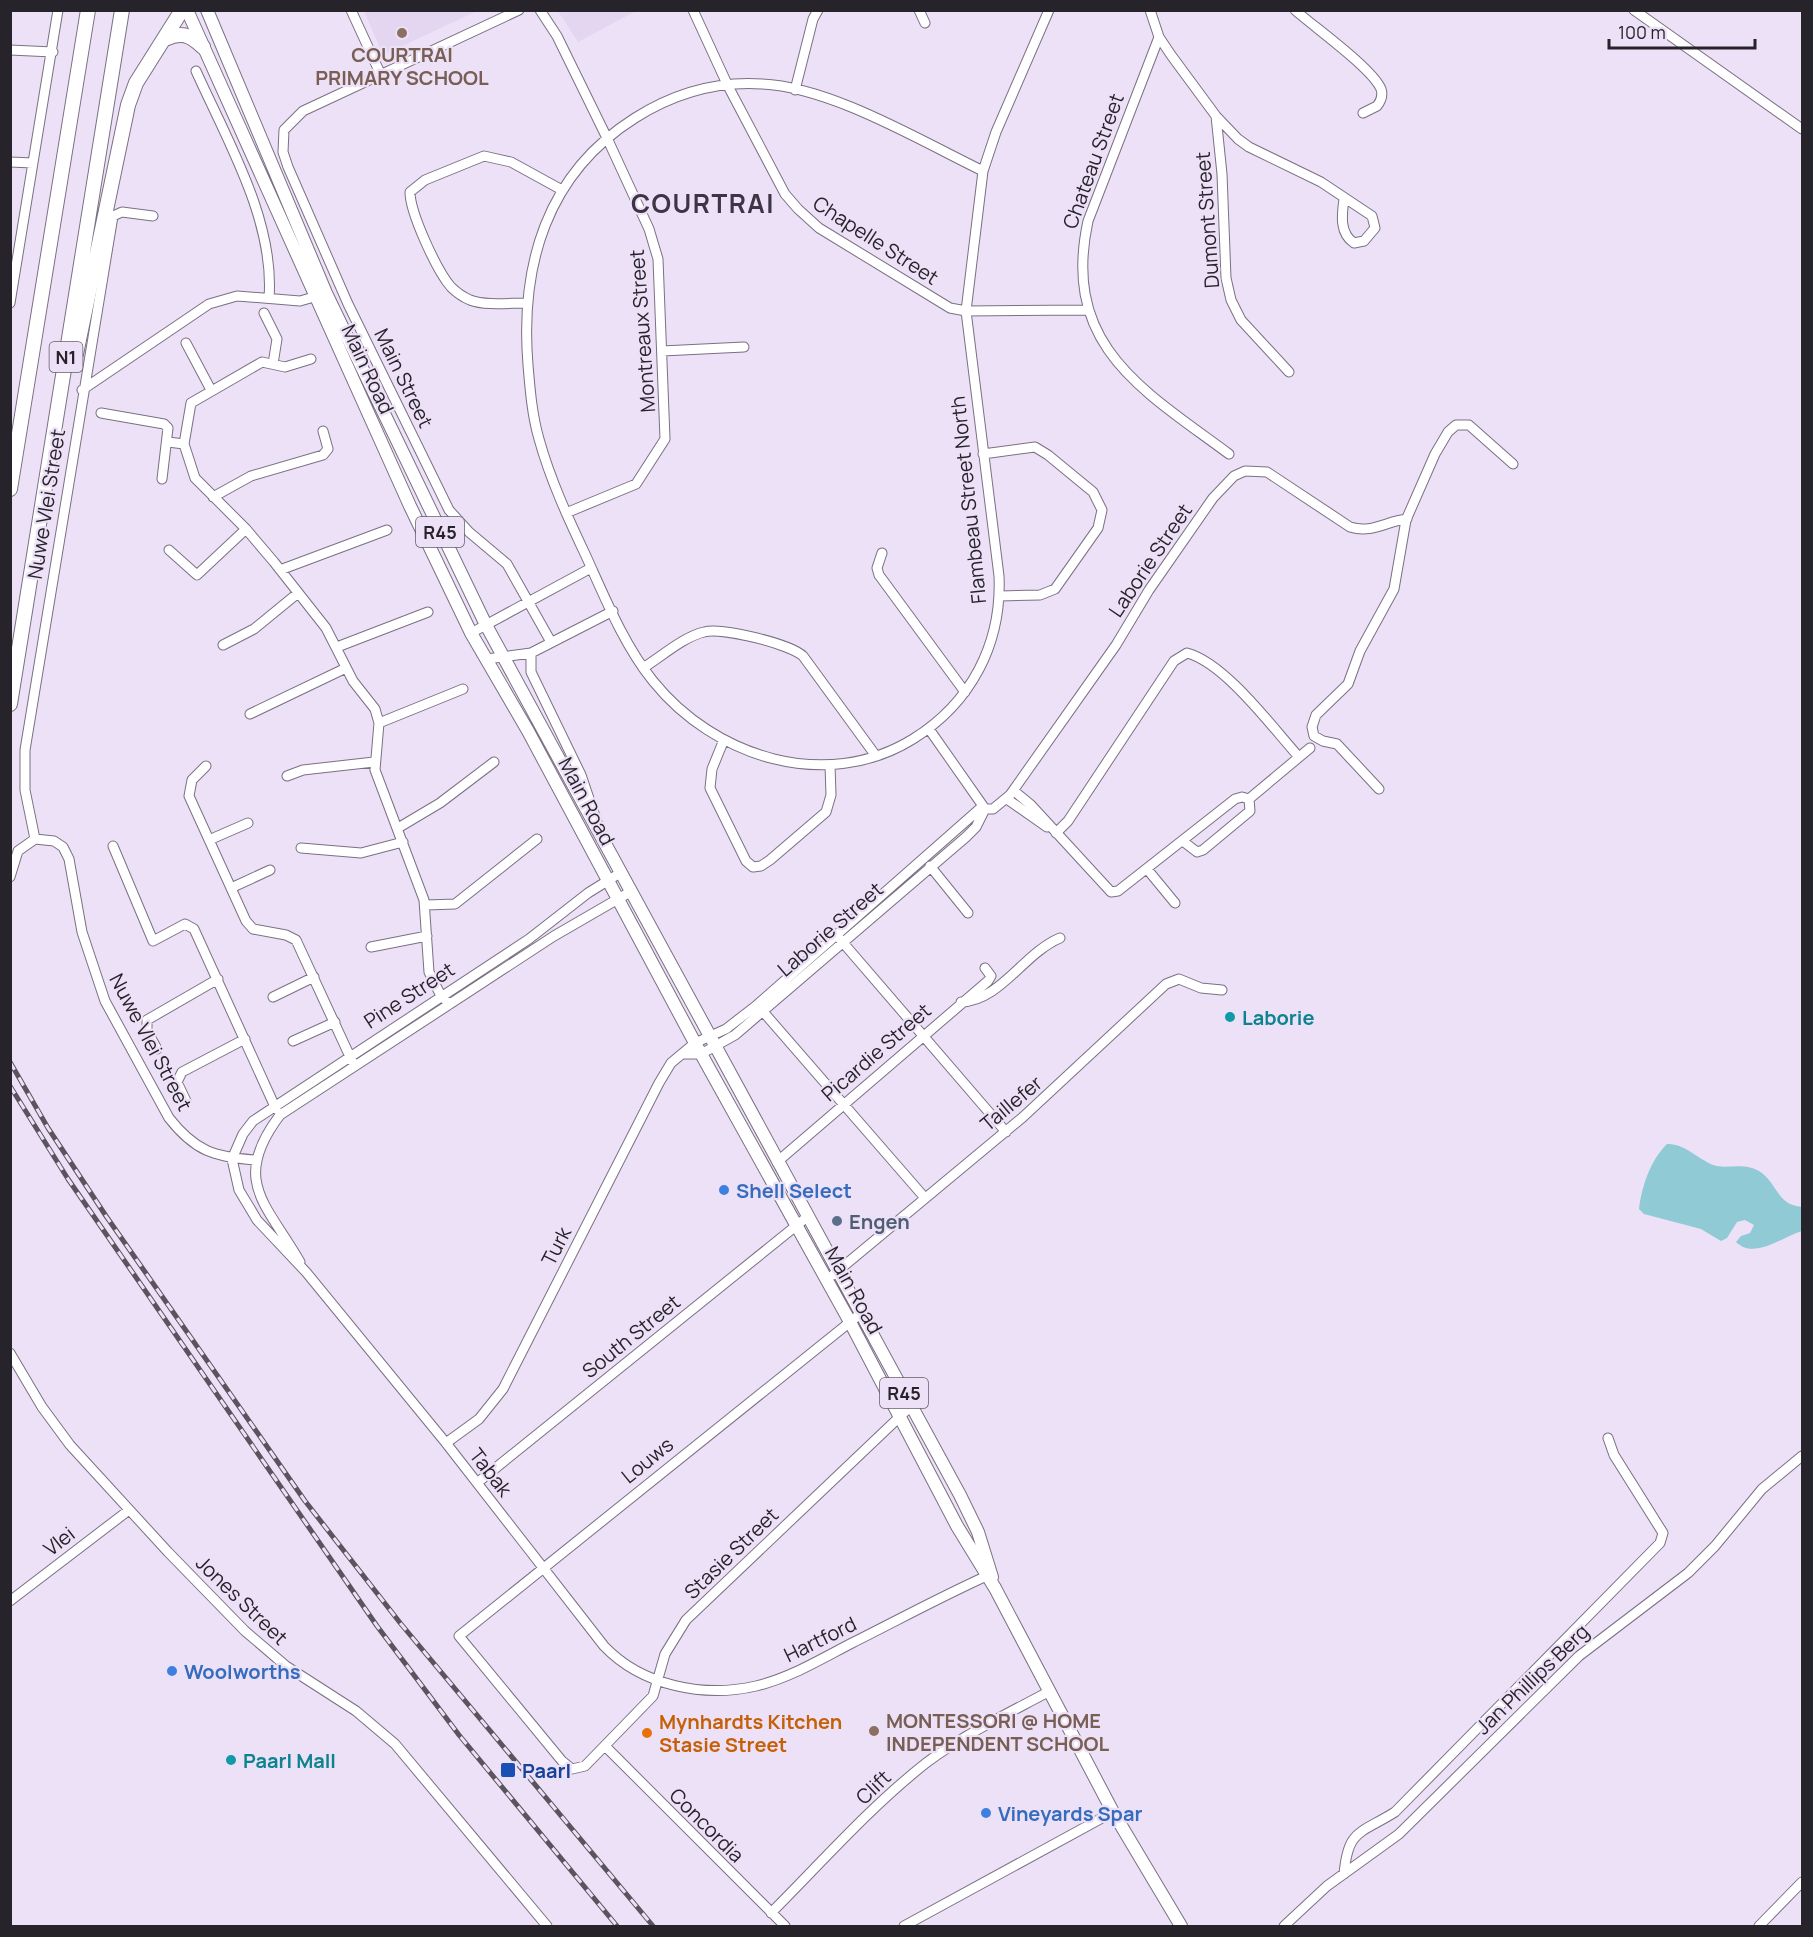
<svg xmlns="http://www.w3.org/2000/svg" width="1813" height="1937" font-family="Manrope,sans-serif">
<rect width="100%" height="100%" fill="#ece1f6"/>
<path fill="#e4d5f1" d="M364,11H477L383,55Z
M558,11H636L578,42Z"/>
<path fill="#90cad5" d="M1667,1144C1683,1143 1697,1158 1713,1165C1726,1170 1745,1161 1762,1173C1778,1186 1778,1205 1802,1207V1231C1782,1237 1754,1260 1736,1242L1741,1236L1750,1233L1754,1225L1745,1220L1737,1222L1727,1238L1721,1241L1701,1229L1644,1214L1639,1209C1642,1186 1650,1161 1667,1144Z"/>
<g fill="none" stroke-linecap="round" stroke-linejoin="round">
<defs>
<path id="minor" d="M351,10L380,73
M519,10L303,111L284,130L283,152L288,167L348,304L449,510L469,532L507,564L551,642
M540,10L557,36L607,138L649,229L658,259L665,439L636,484L566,513
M693,10L728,86L785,194L798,209L819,228L950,308L966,311L1089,310
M919,10L925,23
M1150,10L1159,37L1171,55L1216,116L1238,139L1249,147L1321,182L1372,216L1375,228L1364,241L1354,243C1339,233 1342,214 1344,199
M1295,10C1314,27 1372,68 1381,89C1383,95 1381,101 1377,106L1363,113
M1634,10L1802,129
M1159,37L1088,221C1061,346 1143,390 1229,454
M10,50L53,52
M196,71C227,140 275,221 269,298
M795,90L813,19L818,10
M1216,116L1222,174L1226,278L1231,300L1241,320L1289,372
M10,162L33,163
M983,171C921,141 831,87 762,84C716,81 673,94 635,118C546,174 520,266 528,365C530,389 532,415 539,439C550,479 568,518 586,556C605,598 624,645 653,681C714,757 826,793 913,739C971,703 1002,644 999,576L966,311L983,171L996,132L1049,10
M10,303L58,10
M526,303C509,303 486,306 470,300C463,297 456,292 451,287C437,271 410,213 410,192L425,180L484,156L511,162L562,190
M264,313L277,339L273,364
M186,343L211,390
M662,351L744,347
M82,390L209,304L237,296L300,301L321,295
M101,413L164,424L168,428L162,479
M168,442L184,444L195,478L246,529L274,562L326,628L353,681L375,709L379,723L375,770L424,900L429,972L441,996L450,1004
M184,444L191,403L262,362L285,367L311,359
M983,454L1035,447L1048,455L1093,492L1102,510L1098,528L1055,589L1040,595L1000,596
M213,497L251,476L323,455L328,449L323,431
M169,550L197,575L246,529
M882,553L877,568L879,575L965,692
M280,570L387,530
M471,633L591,568
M223,645L254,629L298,593
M337,647L428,612
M531,653V672L581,775L597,822
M487,659L531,653L613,611
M643,668C661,657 683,637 704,632C722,627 790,644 803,656L876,756
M250,714L346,668
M379,723L463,689
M929,729L983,806
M723,742L712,769L710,788L746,861L753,867L761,866L770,860L826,812L831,795L830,765
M206,766L192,780L189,796L246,921L253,929L286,935L296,940L352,1061
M287,776L303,770L374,762
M1379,789L1337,744L1323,741L1314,736L1312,727L1316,715L1348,684L1360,651L1394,589L1406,520L1435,454L1448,432L1456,425H1469L1513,464
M1014,791L1031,805L1111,892L1118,891L1235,799L1242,797L1249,799
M1007,799L1047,827
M1249,799L1310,748
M983,806L985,809H993L1010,795L1116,645L1149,590L1213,498L1234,476L1245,471L1267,472L1350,527C1372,534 1386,521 1407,519
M398,828L440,803L494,762
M1056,833L1068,821L1174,661L1187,653C1225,663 1272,727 1299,757
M35,839L54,841L63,847L69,859L82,932L105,1001L169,1118C195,1151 214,1157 255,1160
M209,840L248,823
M1184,842L1197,852L1203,850L1250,811L1249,799
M113,846L153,941L185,924L194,929L276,1109
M301,848L361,853L403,842
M930,866L968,913
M1147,869L1175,903
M620,873L588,893L529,939L253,1121L243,1134L232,1159L239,1190L257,1220L306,1272L446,1443L604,1646C642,1686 704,1698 756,1686C790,1678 821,1659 852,1643C898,1620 944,1595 991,1574
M10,877L18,851L35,839L25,790V750L113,216L122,212L153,216
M231,888L270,870
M426,905L455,904L537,839
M839,938L1006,1132
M371,947L427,936
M273,997L314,977
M961,1002C1000,1001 1024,953 1060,938
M759,1007L925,1198
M293,1041L335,1022
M157,1049L147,1031V1020L218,979
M684,1054H701L735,1035L966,837L976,827L985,809
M186,1101L177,1082L182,1072L245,1039
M777,1162L988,981L991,976L985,968
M300,1262C267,1204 230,1181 280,1115L554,936L630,892
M833,1275L1023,1117L1166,984L1179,979L1201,988L1222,990
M860,1314L459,1636L562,1761L572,1769L585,1766L653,1696L665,1654L686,1620L911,1406
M10,1353L42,1407L70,1445L168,1552L245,1631L286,1666L356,1711L395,1744L547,1926
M446,1443L479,1419L503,1389L659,1083L671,1063L695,1043L726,1029L757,1005L983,806
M477,1483L807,1217
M10,1601L129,1510
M606,1747L785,1926
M1344,1874C1348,1829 1360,1834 1395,1812L1660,1543L1663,1533L1614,1455L1608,1438
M771,1913C821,1863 870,1807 926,1763C963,1735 1007,1714 1048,1692
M904,1926L1113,1812
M1284,1926L1327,1886L1399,1834L1579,1656L1688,1573L1715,1546L1762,1489L1802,1456
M1759,1926L1802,1882"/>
<path id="major" d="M187,10L410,506L471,633L528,731L695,1043L849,1320L957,1526L995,1588L1113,1812L1181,1926
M207,10L326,293L486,625L960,1495L978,1532L992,1577"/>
<path id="highway" d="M165,39C182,31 190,35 203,47
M76,354L128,105L136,83L182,10
M10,489L88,10
M10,704L122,10"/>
</defs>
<use href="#minor" stroke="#7a7083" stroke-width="11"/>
<use href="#major" stroke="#7a7083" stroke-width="14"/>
<use href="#highway" stroke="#7a7083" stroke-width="16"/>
<use href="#minor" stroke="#fff" stroke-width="9"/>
<use href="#major" stroke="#fff" stroke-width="12"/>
<use href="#highway" stroke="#fff" stroke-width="14"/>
<defs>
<path id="rail" d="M10,1062L48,1128L106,1216L305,1501L401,1624L653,1926
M10,1086L68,1179L377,1626L459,1735L617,1926"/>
</defs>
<use href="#rail" stroke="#5a545f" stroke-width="5"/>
<use href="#rail" stroke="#ece1f6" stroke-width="3" stroke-dasharray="9" stroke-linecap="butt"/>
</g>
<g fill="#8d6e63" stroke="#ece1f6" stroke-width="2">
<circle cx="402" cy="33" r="6"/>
<circle cx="874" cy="1731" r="6"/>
</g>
<g fill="#0f9aa8" stroke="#ece1f6" stroke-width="2">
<circle cx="1230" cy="1017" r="6"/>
<circle cx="231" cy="1760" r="6"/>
</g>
<g fill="#3f7fe0" stroke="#ece1f6" stroke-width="2">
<circle cx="724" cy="1190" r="6"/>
<circle cx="172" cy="1671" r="6"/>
<circle cx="986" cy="1813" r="6"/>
</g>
<circle fill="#5c6f8a" stroke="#ece1f6" stroke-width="2" cx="837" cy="1221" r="6"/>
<circle fill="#e8710a" stroke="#ece1f6" stroke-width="2" cx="647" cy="1733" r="6"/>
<rect fill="#1a4fb4" stroke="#ece1f6" stroke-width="2" x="500" y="1762" width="16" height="16" rx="3"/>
<g text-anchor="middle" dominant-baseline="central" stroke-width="4.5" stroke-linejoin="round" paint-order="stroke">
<g fill="#ece1f6" stroke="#625c68" stroke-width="1.5">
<rect x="49.5" y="342" width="33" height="30" rx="4.5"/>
<rect x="416" y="517" width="48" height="30" rx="4.5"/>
<rect x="880" y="1378" width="48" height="30" rx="4.5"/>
</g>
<g font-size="18" font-weight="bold" fill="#27232b">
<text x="66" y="357">N1</text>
<text x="440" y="532">R45</text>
<text x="904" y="1393">R45</text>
</g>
<g font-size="20" font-weight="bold" fill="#785e54" stroke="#ece1f6">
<text x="402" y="54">COURTRAI<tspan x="402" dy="23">PRIMARY SCHOOL</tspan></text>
<text x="886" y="1720" text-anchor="start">MONTESSORI @ HOME<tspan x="886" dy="23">INDEPENDENT SCHOOL</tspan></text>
</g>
<g font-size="20" fill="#27232b" stroke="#ece1f6">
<text transform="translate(1093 161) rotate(-70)">Chateau Street</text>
<text transform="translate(1207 220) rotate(-94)">Dumont Street</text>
<text transform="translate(876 240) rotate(33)">Chapelle Street</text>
<text transform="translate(642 331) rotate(-94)">Montreaux Street</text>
<text transform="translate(368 369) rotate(65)">Main Road</text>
<text transform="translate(404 378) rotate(64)">Main Street</text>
<text transform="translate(968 500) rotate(-96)">Flambeau Street North</text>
<text transform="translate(46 504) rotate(-81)">Nuwe Vlei Street</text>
<text transform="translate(1150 560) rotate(-56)">Laborie Street</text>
<text transform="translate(587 801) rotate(62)">Main Road</text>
<text transform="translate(830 929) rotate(-41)">Laborie Street</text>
<text transform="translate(409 995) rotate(-33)">Pine Street</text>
<text transform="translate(151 1042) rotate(62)">Nuwe Vlei Street</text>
<text transform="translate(876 1052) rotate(-41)">Picardie Street</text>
<text transform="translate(1011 1103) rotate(-40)">Taillefer</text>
<text transform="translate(556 1246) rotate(-63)">Turk</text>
<text transform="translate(854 1290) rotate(61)">Main Road</text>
<text transform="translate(631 1336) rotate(-39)">South Street</text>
<text transform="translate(647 1460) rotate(-39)">Louws</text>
<text transform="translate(491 1472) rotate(52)">Tabak</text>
<text transform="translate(59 1541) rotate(-38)">Vlei</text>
<text transform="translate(731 1553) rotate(-44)">Stasie Street</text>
<text transform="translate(242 1600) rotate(44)">Jones Street</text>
<text transform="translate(820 1639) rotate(-26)">Hartford</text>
<text transform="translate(1532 1679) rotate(-44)">Jan Phillips Berg</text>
<text transform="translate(873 1787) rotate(-44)">Clift</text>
<text transform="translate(707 1825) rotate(45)">Concordia</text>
</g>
<g font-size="20" font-weight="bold" fill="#0d838f" stroke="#ece1f6" text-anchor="start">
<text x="1242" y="1017">Laborie</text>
<text x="243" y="1760">Paarl Mall</text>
</g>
<g font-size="20" font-weight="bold" fill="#366cbe" stroke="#ece1f6" text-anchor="start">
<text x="736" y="1190">Shell Select</text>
<text x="184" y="1671">Woolworths</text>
<text x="998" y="1813">Vineyards Spar</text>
</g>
<g font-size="20" font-weight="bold" fill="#4e5e75" stroke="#ece1f6" text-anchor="start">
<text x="849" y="1221">Engen</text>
</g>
<g font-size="20" font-weight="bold" fill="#c56008" stroke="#ece1f6" text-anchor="start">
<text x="659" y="1721">Mynhardts Kitchen<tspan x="659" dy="23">Stasie Street</tspan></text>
</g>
<g font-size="20" font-weight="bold" fill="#164399" stroke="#ece1f6" text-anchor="start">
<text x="522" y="1770">Paarl</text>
</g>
<g font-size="26" font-weight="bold" letter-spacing="1.5" fill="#3d3445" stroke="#ece1f6">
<text x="703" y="203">COURTRAI</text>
</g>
</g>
<rect width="1813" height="1937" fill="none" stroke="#27232b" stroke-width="24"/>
<path d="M1609 39v9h146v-9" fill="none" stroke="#27232b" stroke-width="3"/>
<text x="1618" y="39" font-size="18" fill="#27232b" stroke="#ece1f6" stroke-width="4.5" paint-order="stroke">100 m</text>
</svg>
